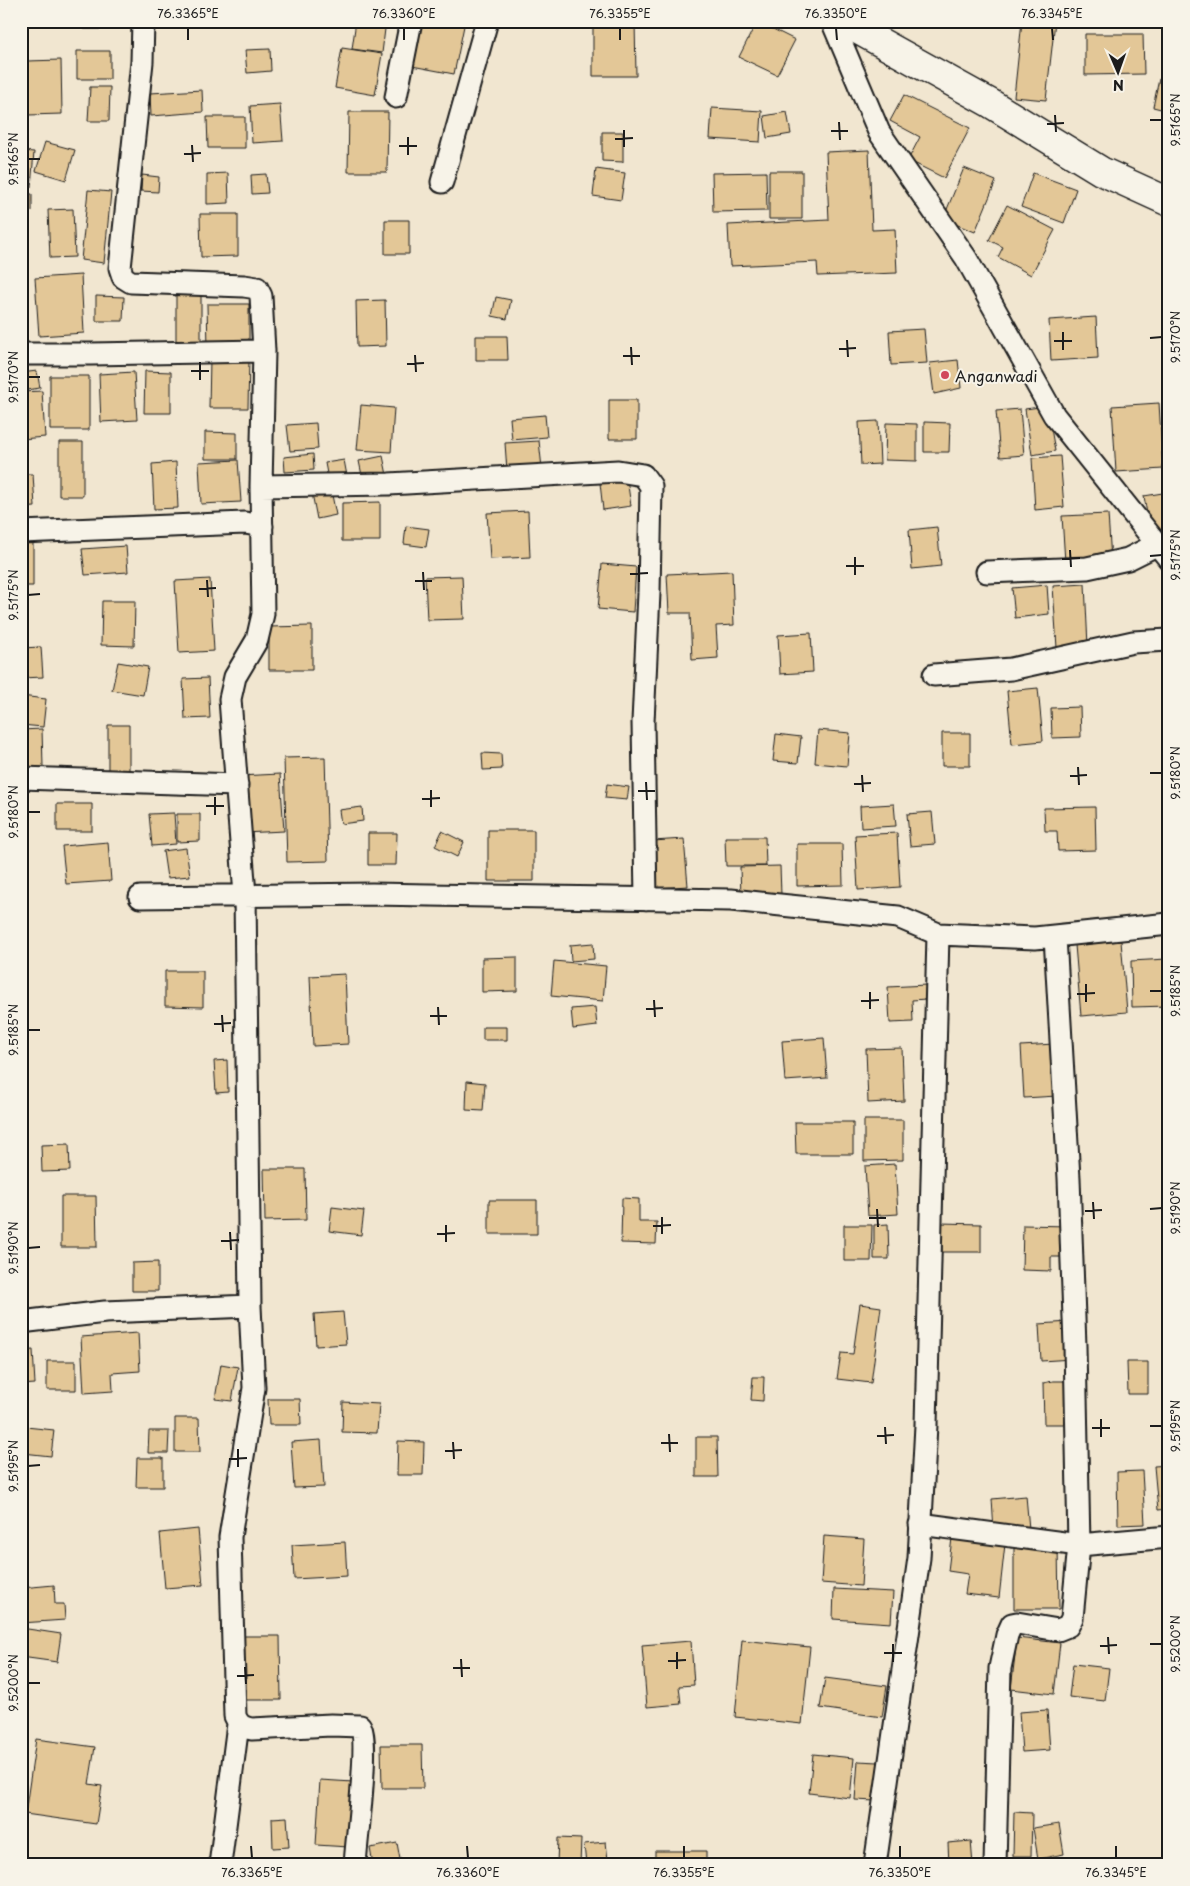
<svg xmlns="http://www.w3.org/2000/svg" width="1190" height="1886" font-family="'Playpen Sans',sans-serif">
<rect width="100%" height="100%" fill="#f1e6d0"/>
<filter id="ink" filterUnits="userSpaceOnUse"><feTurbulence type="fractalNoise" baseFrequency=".02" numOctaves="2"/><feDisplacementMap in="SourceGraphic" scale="10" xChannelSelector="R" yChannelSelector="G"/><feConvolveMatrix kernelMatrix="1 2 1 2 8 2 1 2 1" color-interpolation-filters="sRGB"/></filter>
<g filter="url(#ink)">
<path fill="#e3c797" stroke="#1c1c1c" d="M84,21H101V29H84Z
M356,21H386L382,53L352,49Z
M420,21H465L454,74L412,66Z
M593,21H635L636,76H593Z
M757,21L795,40L777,75L739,57Z
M1022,21H1055L1046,100L1014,97Z
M1085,34H1143L1144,74L1085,75Z
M342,48L382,54L375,95L335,88Z
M270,49L271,71L247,73L245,50Z
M77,51H110V79H77Z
M61,60L62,114L28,115L27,61Z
M1159,79L1169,81V111L1153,107Z
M90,87H110L109,121H88Z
M202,90L203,112L151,116L150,93Z
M904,95L970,128L944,178L908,160L920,137L890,121Z
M280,104L283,141L252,143L250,106Z
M712,108L762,111L760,142L710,139Z
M349,112H388L387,172H348Z
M787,112L791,134L767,138L764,116Z
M207,117H245V148H208Z
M602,132H623V162L602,161Z
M45,142L75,150L66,180L36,171Z
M869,150L872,230L895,229L897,273L818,276L817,262L730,266L728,225L829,220L826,152Z
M21,151L34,152L31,187L21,186Z
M964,168L996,181L975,232L943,219Z
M596,169L625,173L621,200L593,196Z
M769,171H802V219H769Z
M766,172L767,211L713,212L712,173Z
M228,173L229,203L207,204V174Z
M1033,173L1076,189L1064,223L1021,207Z
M266,174L268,193L252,194L251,175Z
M142,175L159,177L158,192L141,191Z
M88,190L111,192L104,263L81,260Z
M21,193L32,194V211H21Z
M1007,205L1055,230L1031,275L998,257L1003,247L989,240Z
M73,209L75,257L50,258L48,210Z
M200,214H238V256L201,257Z
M385,220H409V254H385Z
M81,275L84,333L39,336L35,278Z
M176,292H201V347H176Z
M96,296L124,297L123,321H96Z
M496,297L511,300L507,319L492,316Z
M385,300L386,346L357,347L356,301Z
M207,304H249V348L208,349Z
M1096,317L1098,358L1051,361L1049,320Z
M924,329L927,363L891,365L889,331Z
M476,336H507L508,360H476Z
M210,359H249L248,408H209Z
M958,360L961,388L934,394L930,363Z
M37,371L40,388L21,391V373Z
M145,371L171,372V413H144Z
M134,372L137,420L101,422L99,374Z
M50,376H89V430H50Z
M42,391L45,437L21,439V392Z
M609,400H637V439H609Z
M1159,403L1163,469L1116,472L1112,406Z
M361,405L394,408L391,452L357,450Z
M1047,406L1055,451L1032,455L1025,409Z
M1020,409L1024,455L1000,457L996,411Z
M545,415L547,437L512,440L510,418Z
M878,421L880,464L861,465L859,422Z
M924,422L950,423L949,452H924Z
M316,423L318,449L290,451L287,425Z
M886,423L917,424V461L885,460Z
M205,432L237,433V459H205Z
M539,441L542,468L507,471L505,443Z
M59,442H83V496H59Z
M313,454L314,470L285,472L284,457Z
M383,456L387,475L363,480L359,461Z
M1060,456L1064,507L1035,510L1032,458Z
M238,460L241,502L201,504L199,462Z
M344,460L347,476L328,479L325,463Z
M176,462L178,508L154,509L152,464Z
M21,474H33L35,507L21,508Z
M627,479L631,506L603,510L600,483Z
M331,490L336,515L317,519L312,493Z
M1169,492V529L1150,532L1144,496Z
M380,502V541H342V503Z
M528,511L530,557L490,559L487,513Z
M1108,514L1111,560L1065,562L1062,516Z
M406,526L429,529L426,547L404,544Z
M937,527L941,566L912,569L909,530Z
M21,540H33V586H21Z
M126,546L128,572L85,575L82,549Z
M602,564L636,567L633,612L598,609Z
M732,571L734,625L716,626L718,658L692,660L690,613H669L667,574Z
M462,576L464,619L427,620L425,577Z
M210,579L214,651L179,653L175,581Z
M1085,584L1088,646L1057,648L1053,586Z
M1047,585L1049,614L1015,618L1012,588Z
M102,601H135L134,646L101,645Z
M312,626V670H269V627Z
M811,633L813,672L780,674L778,635Z
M41,647L43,677L21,678V648Z
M118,662L148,667L143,695L112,690Z
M208,678L210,718L185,719L183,679Z
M1038,688L1043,741L1012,744L1007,691Z
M21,696L46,699L43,727L21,725Z
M1080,707L1081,737L1052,738L1051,708Z
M108,725H129V772H108Z
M42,729L43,767L21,768V730Z
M818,730L850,733L847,766L815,763Z
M942,733H970V766H942Z
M776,734L801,737L798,763L773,761Z
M482,753L501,754L502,769L483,770Z
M325,757L328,861L287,862L284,758Z
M280,774L284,831L243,833L239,776Z
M607,784L629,787L627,800L605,798Z
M57,804H92V831H57Z
M894,804L896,826L861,828L860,806Z
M362,807L363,821L341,824L339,810Z
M1095,807L1096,850L1058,851L1057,831H1045L1044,808Z
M932,812L935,844L910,846L907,814Z
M174,813L176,844L152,846L149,814Z
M177,814H200V841L177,842Z
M488,830H534V881H488Z
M442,831L464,842L457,857L435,846Z
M368,833H397L396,865H368Z
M897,833L900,887L858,890L855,835Z
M725,837H765L766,866H726Z
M684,839L688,886L657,888L653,841Z
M108,842L111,881L66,884L62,846Z
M797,844H842L843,885L797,886Z
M186,848L190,876L167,878L163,851Z
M780,866L781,895L741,896L740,867Z
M1121,941L1127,1012L1081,1016L1075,945Z
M593,943L594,959L571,961L570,945Z
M517,957V991L482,992V958Z
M1167,959L1169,1006L1132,1007L1131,961Z
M554,961L606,966L603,1001L551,996Z
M165,971H203V1007L165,1006Z
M345,974L348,1044L313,1046L310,976Z
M926,985V999L912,1000L913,1022L890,1023L888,987Z
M595,1007L597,1026L573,1029L571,1009Z
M483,1027H507V1040H483Z
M824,1038L827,1078L785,1081L782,1041Z
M1054,1044L1057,1096L1024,1098L1021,1046Z
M902,1048L904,1101L868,1103L866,1049Z
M1163,1059H1169V1100H1164Z
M227,1060L228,1092L216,1093L214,1061Z
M467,1081L485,1083L483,1111L466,1110Z
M864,1120H903V1160L864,1161Z
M795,1122H853V1154H796Z
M69,1144L70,1171L42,1172L41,1145Z
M895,1164L898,1214L868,1216L865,1166Z
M264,1169H305L306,1220L265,1221Z
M61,1196H96L97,1247H61Z
M622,1198L639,1199V1222H657L656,1244L621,1243Z
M489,1200H537V1234H489Z
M332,1207L364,1211L361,1235L329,1231Z
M941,1223L981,1224V1252H942Z
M888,1224L889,1259H874V1225Z
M844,1225H872L871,1261H844Z
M1023,1225L1068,1226V1257H1051V1271L1022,1270Z
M158,1262V1291H132V1263Z
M860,1304L881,1307L871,1383L837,1379L841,1353L853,1354Z
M343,1312L346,1344L316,1346L314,1314Z
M1070,1322L1072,1359L1041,1361L1039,1324Z
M138,1333L140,1371L112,1373L113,1391L84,1393L81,1337Z
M33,1350L35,1384L21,1385V1351Z
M47,1361H76V1390H47Z
M1127,1362H1148V1394H1128Z
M221,1364L238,1367L232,1401L215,1399Z
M753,1377H764L763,1401L751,1400Z
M1053,1381H1073L1074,1424H1044L1043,1383Z
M268,1399H300L301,1425H269Z
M343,1402L379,1404L377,1433L342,1432Z
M175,1418H199L200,1452H175Z
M26,1427L54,1430L51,1456L23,1453Z
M149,1431H169L168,1453H148Z
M696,1437H717L718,1477H696Z
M321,1440L324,1487L294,1488L291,1442Z
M398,1441L424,1442L423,1475H397Z
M137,1458H163V1487H136Z
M1169,1465V1509L1158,1510L1154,1466Z
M1142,1471L1145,1524L1118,1525L1117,1472Z
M1026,1496L1029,1529L994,1531L992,1499Z
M198,1529L203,1585L165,1588L160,1533Z
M824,1536L864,1539L861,1586L821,1583Z
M952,1538L1005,1544L999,1598L965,1594L968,1574L948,1571Z
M345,1542L347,1576L294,1579L292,1545Z
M1014,1545L1058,1547L1059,1609H1014Z
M54,1585L55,1604H64L65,1620L21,1623V1588Z
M834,1589L893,1592L891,1623L833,1619Z
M21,1628L61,1634L57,1662L21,1657Z
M241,1636H280L281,1700H242Z
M1017,1638L1060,1643L1054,1694L1011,1689Z
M742,1640L810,1647L802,1724L735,1717Z
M691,1641L694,1685L679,1686L681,1704L647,1707L642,1645Z
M1073,1664L1109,1668L1105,1701L1069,1697Z
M825,1678L887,1686L882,1717L820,1708Z
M1047,1710L1050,1750L1022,1752L1019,1712Z
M36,1739L95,1747L89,1784L102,1786L96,1824L25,1814Z
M381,1745H422L423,1788H382Z
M813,1754L854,1758L850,1798L809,1793Z
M858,1761L878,1762L875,1801L855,1800Z
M320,1780L353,1782L349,1847L316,1845Z
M1014,1812L1032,1813L1031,1856H1013Z
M287,1817L289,1847L273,1848L272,1818Z
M1059,1824L1064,1854L1038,1859L1033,1828Z
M558,1838L581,1839L580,1865L557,1864Z
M971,1841L973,1865H949L948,1843Z
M606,1842L608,1860L624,1859V1865H586L584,1844Z
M397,1843L401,1865H373L370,1848Z
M655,1851H706V1865H655Z"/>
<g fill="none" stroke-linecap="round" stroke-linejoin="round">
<defs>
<path id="minor" d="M143,21L142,62L120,268L123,277L131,282L244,286L257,288L261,296L264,351L261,486L263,614L257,640L235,677L230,699L245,895L250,1306L254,1388L230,1537L235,1716C239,1725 242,1727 252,1729L331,1725L360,1726C370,1739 356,1843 355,1865
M832,21L879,132L966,258L1054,415L1169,559
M396,97L411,21
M442,182L487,21
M21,354H91L264,351
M261,486L389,484L618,471L643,475L651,486L649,593L643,722L646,899
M21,532L245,523L262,526
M987,572L1087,568L1128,559L1158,544
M934,675L1011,669L1133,642L1169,640
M21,778L237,785
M140,897L372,894L731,900L898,917L938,934L926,1425L919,1558L875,1865
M938,934L1035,938L1169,924
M21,1322L105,1312L250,1306
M920,1524L1079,1545L1169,1537
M220,1865L238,1724
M995,1865L1000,1668L1007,1635L1012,1624L1017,1623L1058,1630L1068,1626L1072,1618L1079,1545L1075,1346L1069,1178L1055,937"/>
<path id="secondary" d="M842,21L990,103L1101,171L1169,202"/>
</defs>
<use href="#minor" stroke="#1c1c1c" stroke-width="25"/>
<use href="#secondary" stroke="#1c1c1c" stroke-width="31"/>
<use href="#minor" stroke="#f7f3e8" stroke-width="21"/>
<use href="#secondary" stroke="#f7f3e8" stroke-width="28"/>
</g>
</g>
<path fill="none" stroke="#1c1c1c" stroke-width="2" d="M188,28V40M404,28V40M620,28V40M836,28L837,40M1052,28L1053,40M1055,115L1056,132M1150,120H1162M839,122L840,140M1047,124L1064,123M624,130V147M831,131H848M408,137V155M615,139L633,138M192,145L193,162M399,146H417M184,154L201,153M28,159H40M1063,332V350M1150,338L1162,337M847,340L848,357M1054,341H1072M631,347L632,365M839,349L856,348M415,355L416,372M623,356H640M200,362V380M407,364L424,363M191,371H209M28,377H40M1070,550L1071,567M1150,556L1162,555M855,557V575M1062,559L1080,558M639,565V582M846,566H864M423,572L424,590M630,574L648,573M207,580L208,597M415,581H432M199,589L216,588M28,595L40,594M1078,767L1079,785M1150,773H1162M862,775L863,792M1070,776L1087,775M646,782L647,800M854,784L871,783M431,790V807M638,791H655M215,797V815M422,799L440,798M206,806H224M28,812H40M1086,984V1002M1150,991H1162M870,992V1009M1077,994L1095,993M654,1000L655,1017M861,1001L879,1000M438,1007L439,1025M646,1009L663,1008M222,1015L223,1032M430,1016H447M214,1024L231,1023M28,1030H40M1093,1202L1094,1219M877,1209L878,1227M1150,1209L1162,1208M1085,1211L1102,1210M662,1217V1234M869,1218H886M446,1225V1242M653,1226L671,1225M230,1232L231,1250M437,1234L455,1233M221,1241L239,1240M28,1248L40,1247M1101,1419V1437M1150,1426H1162M885,1427L886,1444M1092,1428H1110M669,1434L670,1452M877,1436L894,1435M453,1442L454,1459M661,1443H678M238,1449V1467M445,1451L462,1450M229,1459L247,1458M28,1466L40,1465M1108,1637L1109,1654M893,1644V1662M1150,1644H1162M1100,1646L1117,1645M677,1652V1669M884,1653H902M461,1659L462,1677M668,1661L686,1660M245,1667L246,1684M453,1668H470M237,1676L254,1675M28,1683H40M251,1846L252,1858M467,1846L468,1858M684,1846V1858M900,1846V1858M1116,1846V1858"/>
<circle fill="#d1495b" stroke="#f7f3e8" stroke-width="2" cx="945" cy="375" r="5"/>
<g text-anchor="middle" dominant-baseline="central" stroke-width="4" stroke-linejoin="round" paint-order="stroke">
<g font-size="15" fill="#1c1c1c" stroke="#f7f3e8" text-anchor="start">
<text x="955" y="375">Anganwadi</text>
</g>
</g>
<rect width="1190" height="1886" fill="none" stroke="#f7f3e8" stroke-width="55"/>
<g transform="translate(1118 72) rotate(178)" stroke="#f7f3e8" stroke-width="4" paint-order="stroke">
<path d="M0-4L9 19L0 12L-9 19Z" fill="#1c1c1c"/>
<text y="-8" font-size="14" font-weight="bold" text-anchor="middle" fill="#1c1c1c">N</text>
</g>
<rect x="28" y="28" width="1134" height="1830" fill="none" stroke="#1c1c1c" stroke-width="2"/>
<g font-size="12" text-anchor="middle" fill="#1c1c1c">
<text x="188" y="18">76.3365°E</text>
<text x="404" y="18">76.3360°E</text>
<text x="620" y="18">76.3355°E</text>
<text x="836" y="18">76.3350°E</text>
<text x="1052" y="18">76.3345°E</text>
<text transform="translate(1176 120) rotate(-90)" y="4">9.5165°N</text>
<text transform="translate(14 159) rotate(-90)" y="4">9.5165°N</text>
<text transform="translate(1176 337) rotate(-90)" y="4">9.5170°N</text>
<text transform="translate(14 377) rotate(-90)" y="4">9.5170°N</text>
<text transform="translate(1176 555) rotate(-90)" y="4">9.5175°N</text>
<text transform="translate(14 595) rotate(-90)" y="4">9.5175°N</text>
<text transform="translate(1176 773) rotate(-90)" y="4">9.5180°N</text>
<text transform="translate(14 812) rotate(-90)" y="4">9.5180°N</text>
<text transform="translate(1176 991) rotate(-90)" y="4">9.5185°N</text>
<text transform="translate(14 1030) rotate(-90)" y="4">9.5185°N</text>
<text transform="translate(1176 1208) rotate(-90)" y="4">9.5190°N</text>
<text transform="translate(14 1248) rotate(-90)" y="4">9.5190°N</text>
<text transform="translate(1176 1426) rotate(-90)" y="4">9.5195°N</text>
<text transform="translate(14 1466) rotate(-90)" y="4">9.5195°N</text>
<text transform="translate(1176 1644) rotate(-90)" y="4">9.5200°N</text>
<text transform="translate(14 1683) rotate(-90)" y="4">9.5200°N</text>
<text x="252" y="1877">76.3365°E</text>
<text x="468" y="1877">76.3360°E</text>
<text x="684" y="1877">76.3355°E</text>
<text x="900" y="1877">76.3350°E</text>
<text x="1116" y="1877">76.3345°E</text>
</g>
</svg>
